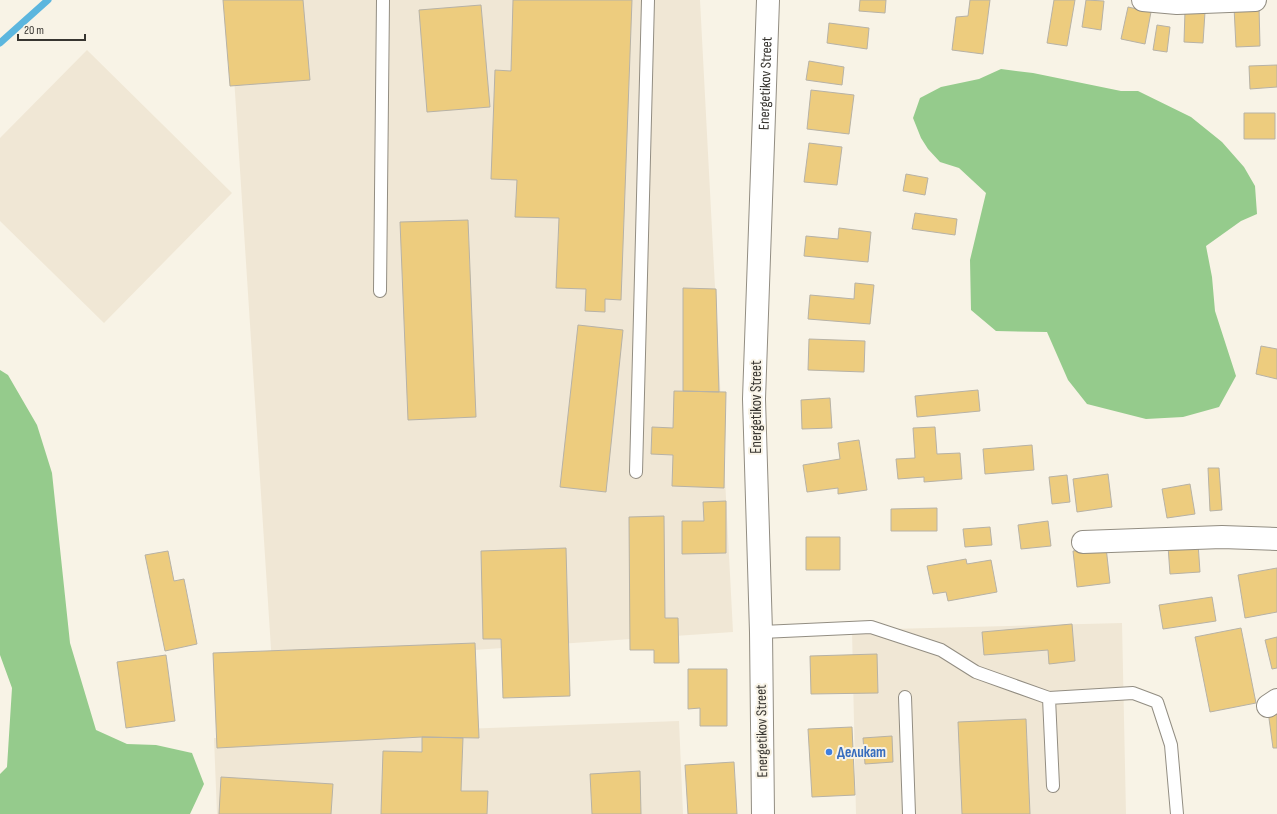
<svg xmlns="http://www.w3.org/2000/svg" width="1277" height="814" font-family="'Sofia Sans Condensed',sans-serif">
<rect width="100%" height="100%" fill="#f8f3e6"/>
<path fill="#f0e7d5" d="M229,0H700L733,632L272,664Z
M87,50L232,193L104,323L0,221V138Z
M1122,623L1126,814H856L852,630Z
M679,721L683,814H217L214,738Z"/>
<path fill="#95cb8c" d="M1001,69L1033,73L1121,91H1138L1191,117L1222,142L1244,167L1255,186L1257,214L1241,221L1206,246L1212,277L1215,311L1236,376L1219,407L1183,417L1146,419L1087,404L1068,380L1047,332L996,331L971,310L970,260L986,193L959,168L940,162L928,149L921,138L913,118L920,98L941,87L979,79Z
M0,370L8,375L37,425L52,473L70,643L96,730L127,744L156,745L192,753L204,784L190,814H0V774L7,767L12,688L0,655Z"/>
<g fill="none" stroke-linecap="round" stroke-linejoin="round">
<path stroke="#5cb6de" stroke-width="7" d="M0,43L48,0"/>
</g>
<path fill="#edcc7e" stroke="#b7b2a6" d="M223,0H303L310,80L230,86Z
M513,0H632L621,300L605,299V312L585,311L586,289L556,288L559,218L515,217L517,180L491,179L495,70L511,71Z
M860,0H886L885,13L859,11Z
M970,0H990L983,54L952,50L956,17L968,16Z
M1054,0H1075L1067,46L1047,43Z
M1086,0L1104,1L1101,30L1082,27Z
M481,5L490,107L427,112L419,10Z
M1128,7L1151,12L1145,44L1121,39Z
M1234,7H1259L1260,46L1236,47Z
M1185,11L1205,12L1203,43L1184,42Z
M829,23L869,28L867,49L827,43Z
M1157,25L1170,27L1167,52L1153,50Z
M809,61L844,67L842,85L806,80Z
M1277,65V87L1250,89L1249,66Z
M811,90L854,95L849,134L807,129Z
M1244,113H1275V139H1244Z
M809,143L842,147L837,185L804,182Z
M906,174L928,178L925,195L903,191Z
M915,213L957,219L955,235L912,229Z
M468,220L476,417L408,420L400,222Z
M839,228L871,232L868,262L804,256L806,236L838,239Z
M855,283L874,285L870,324L808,319L810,295L854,299Z
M683,288L716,289L719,392L683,391Z
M578,325L623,330L606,492L560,487Z
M809,339L865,341L864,372L808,370Z
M1261,346L1277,349V379L1256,374Z
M978,390L980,411L917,417L915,396Z
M674,391L726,392L724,488L672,486L673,455L651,454L652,427L673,428Z
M830,398L832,428L802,429L801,400Z
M935,427L937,454L960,453L962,479L924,482V477L898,479L896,459L915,458L913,428Z
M859,440L867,490L838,494V488L807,492L803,465L840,459L838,443Z
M1032,445L1034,470L985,474L983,449Z
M1208,468H1219L1222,510L1210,511Z
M1108,474L1112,507L1077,512L1073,479Z
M1067,475L1070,502L1052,504L1049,477Z
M1190,484L1195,514L1167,518L1162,489Z
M726,501V553L682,554V521H704L703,502Z
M937,508V531H891V509Z
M664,516L665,618H678L679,663H654V650H630L629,517Z
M1048,521L1051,546L1021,549L1018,525Z
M990,527L992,545L965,547L963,529Z
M806,537H840V570H806Z
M1198,543L1200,572L1170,574L1168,546Z
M1106,547L1110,583L1077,587L1073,551Z
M566,548L570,696L503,698L501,639H483L481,551Z
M168,551L174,581L184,579L197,644L165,651L145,555Z
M966,559L967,564L991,560L997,592L948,601L946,592L933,594L927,566Z
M1277,568V612L1245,618L1238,575Z
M1212,597L1216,621L1163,629L1159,605Z
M1072,624L1075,661L1049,664L1048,650L984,655L982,632Z
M1241,628L1256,703L1210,712L1195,637Z
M1277,637V668L1272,669L1265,640Z
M475,643L479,738L422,737L217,748L213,653Z
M877,654L878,693L811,694L810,656Z
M166,655L175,721L126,728L117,662Z
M688,669H727V726H700V708L688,709Z
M1277,710V748H1273L1268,711Z
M1026,719L1030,814H962L958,722Z
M852,727L855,795L812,797L808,729Z
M892,736L893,762L865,764L863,738Z
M422,737L463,738L461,791H488L487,814H381L383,751L422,752Z
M734,762L737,814H688L685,765Z
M640,771L641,814H592L590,774Z
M221,777L333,784L331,814H219Z"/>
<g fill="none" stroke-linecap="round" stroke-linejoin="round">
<defs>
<path id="service" d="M380,291L383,0
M636,472L648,0
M761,632L871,627L941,650L976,672L1049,698L1053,786
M905,697L909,814
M1049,698L1133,693L1157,702L1171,745L1177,814"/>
<g id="minor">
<path d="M1143,0L1177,3L1255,0"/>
<path d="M1083,542L1222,537L1277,539"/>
<path d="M1268,706L1277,700"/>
<path id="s1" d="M763,814L761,632L754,399L768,0"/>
</g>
</defs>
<use href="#service" stroke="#928d82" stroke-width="14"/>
<use href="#minor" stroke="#928d82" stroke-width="24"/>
<use href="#service" stroke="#fff" stroke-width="12"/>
<use href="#minor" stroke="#fff" stroke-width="22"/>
</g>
<circle fill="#3f7fe0" stroke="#f8f3e6" stroke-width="1.5" cx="829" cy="752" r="4"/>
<g text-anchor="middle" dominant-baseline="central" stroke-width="4" stroke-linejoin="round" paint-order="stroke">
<g font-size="15" fill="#373530" stroke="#f8f3e6">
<text stroke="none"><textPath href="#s1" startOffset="731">Energetikov Street</textPath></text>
<text transform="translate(756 407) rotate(-90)">Energetikov Street</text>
<text transform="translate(762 731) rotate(-91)">Energetikov Street</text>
</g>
<g font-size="15" font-weight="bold" fill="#366cbe" stroke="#f8f3e6" text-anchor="start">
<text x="837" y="752">Деликат</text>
</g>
</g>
<path d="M18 34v6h67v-6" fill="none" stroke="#373530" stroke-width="2"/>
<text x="24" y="34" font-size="12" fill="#373530" stroke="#f8f3e6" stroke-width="3" paint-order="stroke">20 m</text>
</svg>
